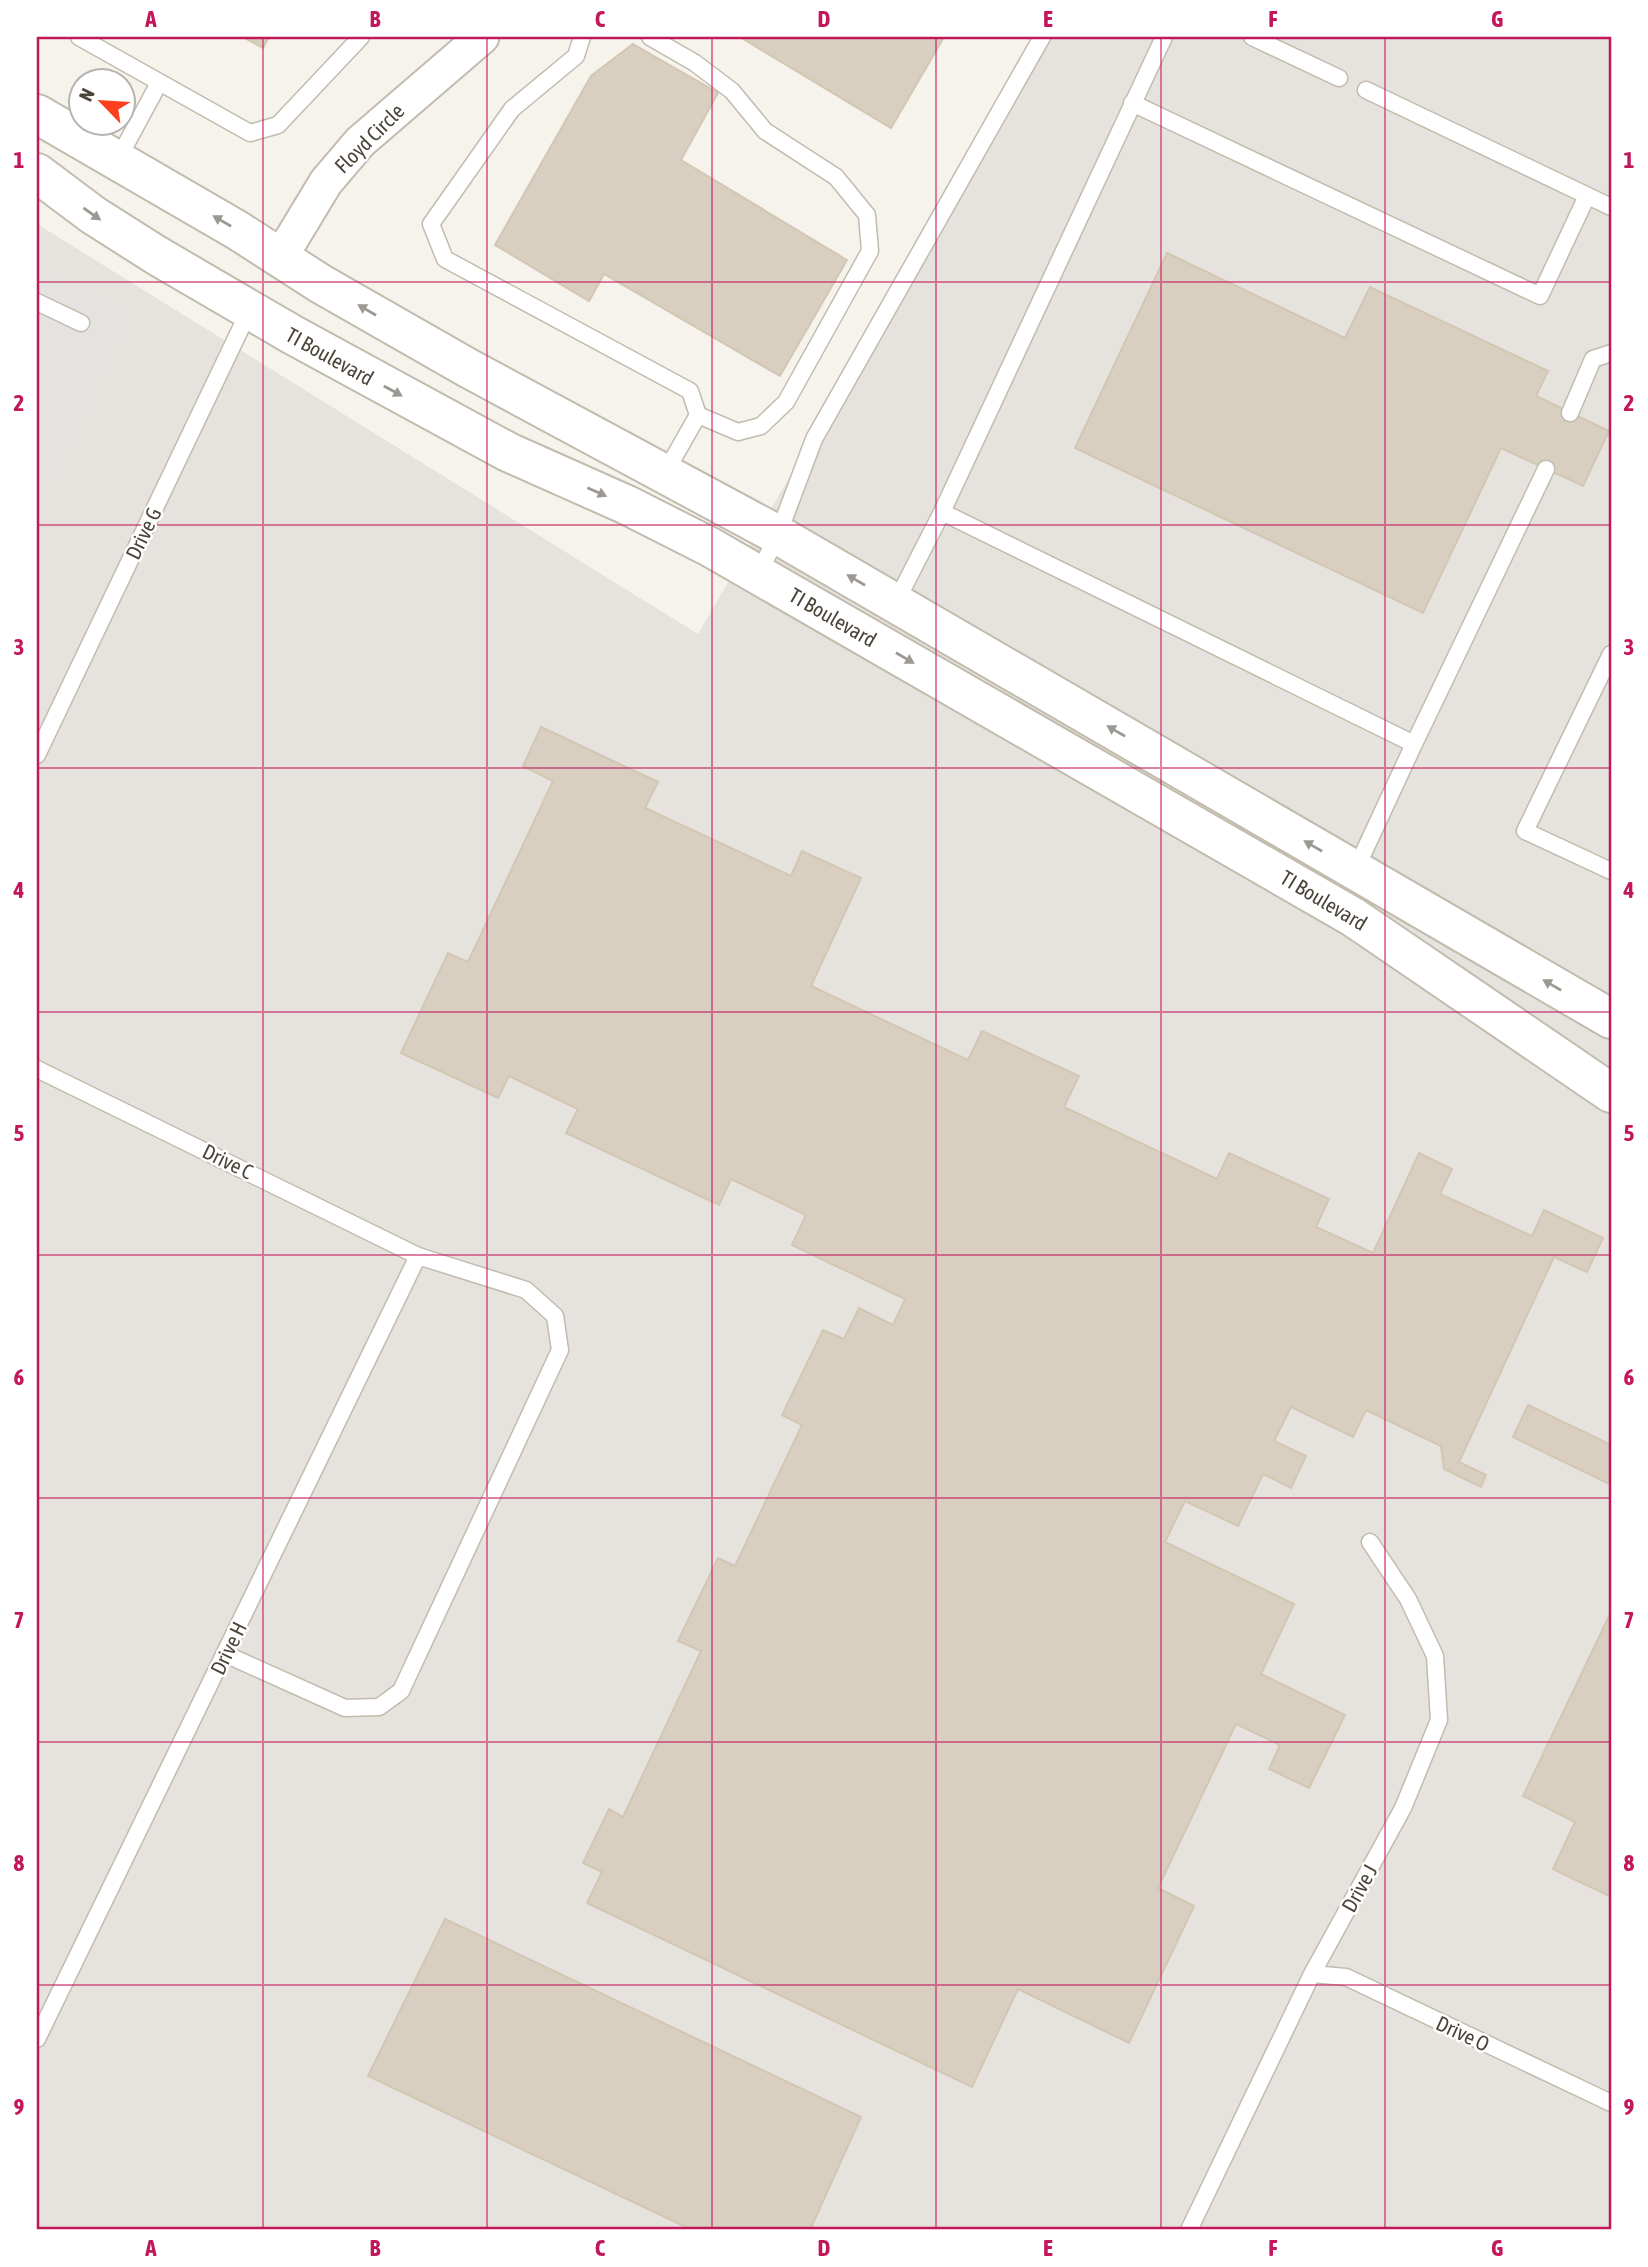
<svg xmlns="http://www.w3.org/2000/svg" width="1648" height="2267" font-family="'Asap Condensed',sans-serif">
<rect width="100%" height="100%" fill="#f6f3ec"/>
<path fill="#e6e2dd" d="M1046,37H1611V2230H37V224L698,634Z"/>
<path fill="#e5e3e0" d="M37,267L130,311L37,512Z"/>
<path fill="#d8cfc1" stroke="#d3c7b4" stroke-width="2" d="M243,37H269L263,48Z
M740,37H944L891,128Z
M633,44L718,93L681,160L847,260L780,376L604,274L589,301L495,245L591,76Z
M1167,253L1345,338L1370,287L1548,371L1536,396L1609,431L1583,486L1501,448L1423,613L1075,448Z
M541,727L658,782L645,808L791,876L802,851L861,878L811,986L968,1060L982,1031L1079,1076L1064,1107L1217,1179L1229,1153L1329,1199L1316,1227L1373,1253L1419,1153L1452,1169L1440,1194L1532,1236L1544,1210L1603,1238L1587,1272L1554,1257L1459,1462L1486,1475L1481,1487L1444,1469L1441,1446L1366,1410L1353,1437L1291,1407L1274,1441L1306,1456L1291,1488L1263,1474L1238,1526L1185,1501L1165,1542L1294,1604L1261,1674L1345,1715L1309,1788L1269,1769L1280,1745L1236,1724L1158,1888L1194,1906L1129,2043L1018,1989L972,2087L587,1903L602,1872L583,1863L609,1809L623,1817L701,1651L678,1641L718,1558L735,1566L802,1425L782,1415L823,1330L844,1339L859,1308L893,1325L905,1299L792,1245L806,1215L731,1179L719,1205L566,1133L578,1109L509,1076L498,1098L401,1053L448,953L468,962L553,781L523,766Z
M1528,1405L1611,1445V1485L1513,1437Z
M1611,1612V1897L1553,1869L1575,1822L1523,1796Z
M445,1919L861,2117L810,2230H692L368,2076Z"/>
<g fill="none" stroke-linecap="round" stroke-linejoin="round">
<defs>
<path id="service" d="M79,37L250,133L278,125L361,37
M582,37L576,56L512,109L431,224L445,259L690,391L698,415L665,473
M650,37L695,63L732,91L765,131L836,177L867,215L870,251L786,402L761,426L738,432L698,415
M1164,37L942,512L1414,744L1355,871
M1252,37L1339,78
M1366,90L1611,207
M1132,103L1540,296L1587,196
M117,161L159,83
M37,302L81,323
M1570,413L1593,359L1611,353
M758,574L778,535L814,439L1042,37
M896,602L942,512
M1611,654L1525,831L1611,871
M1414,744L1546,469
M37,755L249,311
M37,1069L418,1256L526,1290L555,1316L560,1350L401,1691L379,1707L345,1708L225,1654
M1312,1974L1346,1977L1611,2103
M37,2039L418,1256
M1189,2230L1312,1974L1403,1808L1439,1720L1435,1656L1408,1599L1370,1542"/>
<path id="minor" d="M280,258L326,182L360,142L482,37"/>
<path id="tertiary" d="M37,114L237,230L321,284L468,368L778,535L1611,1019
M37,173L93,215L156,255L293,335L508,452L627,505L710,547L1353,917L1611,1093"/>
</defs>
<use href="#service" stroke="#c2bbae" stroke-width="19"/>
<use href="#minor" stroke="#c2bbae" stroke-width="37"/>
<use href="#tertiary" stroke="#c2bbae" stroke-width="42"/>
<use href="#service" stroke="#fff" stroke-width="16"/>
<use href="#minor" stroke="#fff" stroke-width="33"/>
<use href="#tertiary" stroke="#fff" stroke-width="38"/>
</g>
<defs><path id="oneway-solid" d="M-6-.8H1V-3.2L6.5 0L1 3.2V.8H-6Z" transform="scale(1.75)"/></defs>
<g fill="#9c9892">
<use href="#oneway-solid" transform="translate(92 214) rotate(35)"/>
<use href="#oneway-solid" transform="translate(222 221) rotate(-150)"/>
<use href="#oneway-solid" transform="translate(367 310) rotate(-150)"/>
<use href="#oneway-solid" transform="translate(393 391) rotate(29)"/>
<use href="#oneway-solid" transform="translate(597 492) rotate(24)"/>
<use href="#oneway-solid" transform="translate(856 580) rotate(-150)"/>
<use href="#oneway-solid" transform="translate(905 658) rotate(30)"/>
<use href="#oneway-solid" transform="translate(1116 731) rotate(-150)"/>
<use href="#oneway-solid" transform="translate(1313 846) rotate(-150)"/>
<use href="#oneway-solid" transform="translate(1552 985) rotate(-150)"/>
</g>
<path fill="none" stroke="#c2185b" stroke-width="2" stroke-opacity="0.55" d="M263,37V2230M487,37V2230M712,37V2230M936,37V2230M1161,37V2230M1385,37V2230M37,282H1611M37,525H1611M37,768H1611M37,1012H1611M37,1255H1611M37,1498H1611M37,1742H1611M37,1985H1611"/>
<g text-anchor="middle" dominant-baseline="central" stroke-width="5" stroke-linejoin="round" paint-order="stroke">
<g font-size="21" fill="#4b4439" stroke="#fff">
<text transform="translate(369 138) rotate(-45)">Floyd Circle</text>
<text transform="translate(330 356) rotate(29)">TI Boulevard</text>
<text transform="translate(143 533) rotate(-64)">Drive G</text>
<text transform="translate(833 617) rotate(30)">TI Boulevard</text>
<text transform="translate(1324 900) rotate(31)">TI Boulevard</text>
<text transform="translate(228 1161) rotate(26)">Drive C</text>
<text transform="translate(228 1648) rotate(-64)">Drive H</text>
<text transform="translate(1359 1888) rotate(-61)">Drive J</text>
<text transform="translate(1463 2033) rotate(25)">Drive O</text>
</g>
</g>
<rect width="1648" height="2267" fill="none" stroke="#ffffff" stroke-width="77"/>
<g transform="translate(102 102) rotate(295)"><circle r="33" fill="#ffffff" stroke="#b7b4b0" stroke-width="2"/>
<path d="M0-5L12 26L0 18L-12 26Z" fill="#fc3f1d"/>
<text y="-10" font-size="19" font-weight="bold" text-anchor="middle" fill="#4b4439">N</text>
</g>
<rect x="38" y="38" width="1572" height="2190" fill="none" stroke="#c2185b" stroke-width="2.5"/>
<g font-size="23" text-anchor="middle" font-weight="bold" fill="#c2185b">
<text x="151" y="27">A</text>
<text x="375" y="27">B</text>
<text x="600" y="27">C</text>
<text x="824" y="27">D</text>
<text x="1048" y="27">E</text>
<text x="1273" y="27">F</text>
<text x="1497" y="27">G</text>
<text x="19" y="168">1</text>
<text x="1629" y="168">1</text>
<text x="19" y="411">2</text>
<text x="1629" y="411">2</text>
<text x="19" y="655">3</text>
<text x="1629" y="655">3</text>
<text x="19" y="898">4</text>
<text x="1629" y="898">4</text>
<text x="19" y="1141">5</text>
<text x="1629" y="1141">5</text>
<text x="19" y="1385">6</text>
<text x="1629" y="1385">6</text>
<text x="19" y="1628">7</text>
<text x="1629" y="1628">7</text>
<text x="19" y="1871">8</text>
<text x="1629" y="1871">8</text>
<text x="19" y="2115">9</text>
<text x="1629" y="2115">9</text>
<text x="151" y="2256">A</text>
<text x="375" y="2256">B</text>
<text x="600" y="2256">C</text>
<text x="824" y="2256">D</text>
<text x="1048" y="2256">E</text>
<text x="1273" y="2256">F</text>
<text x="1497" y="2256">G</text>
</g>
</svg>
